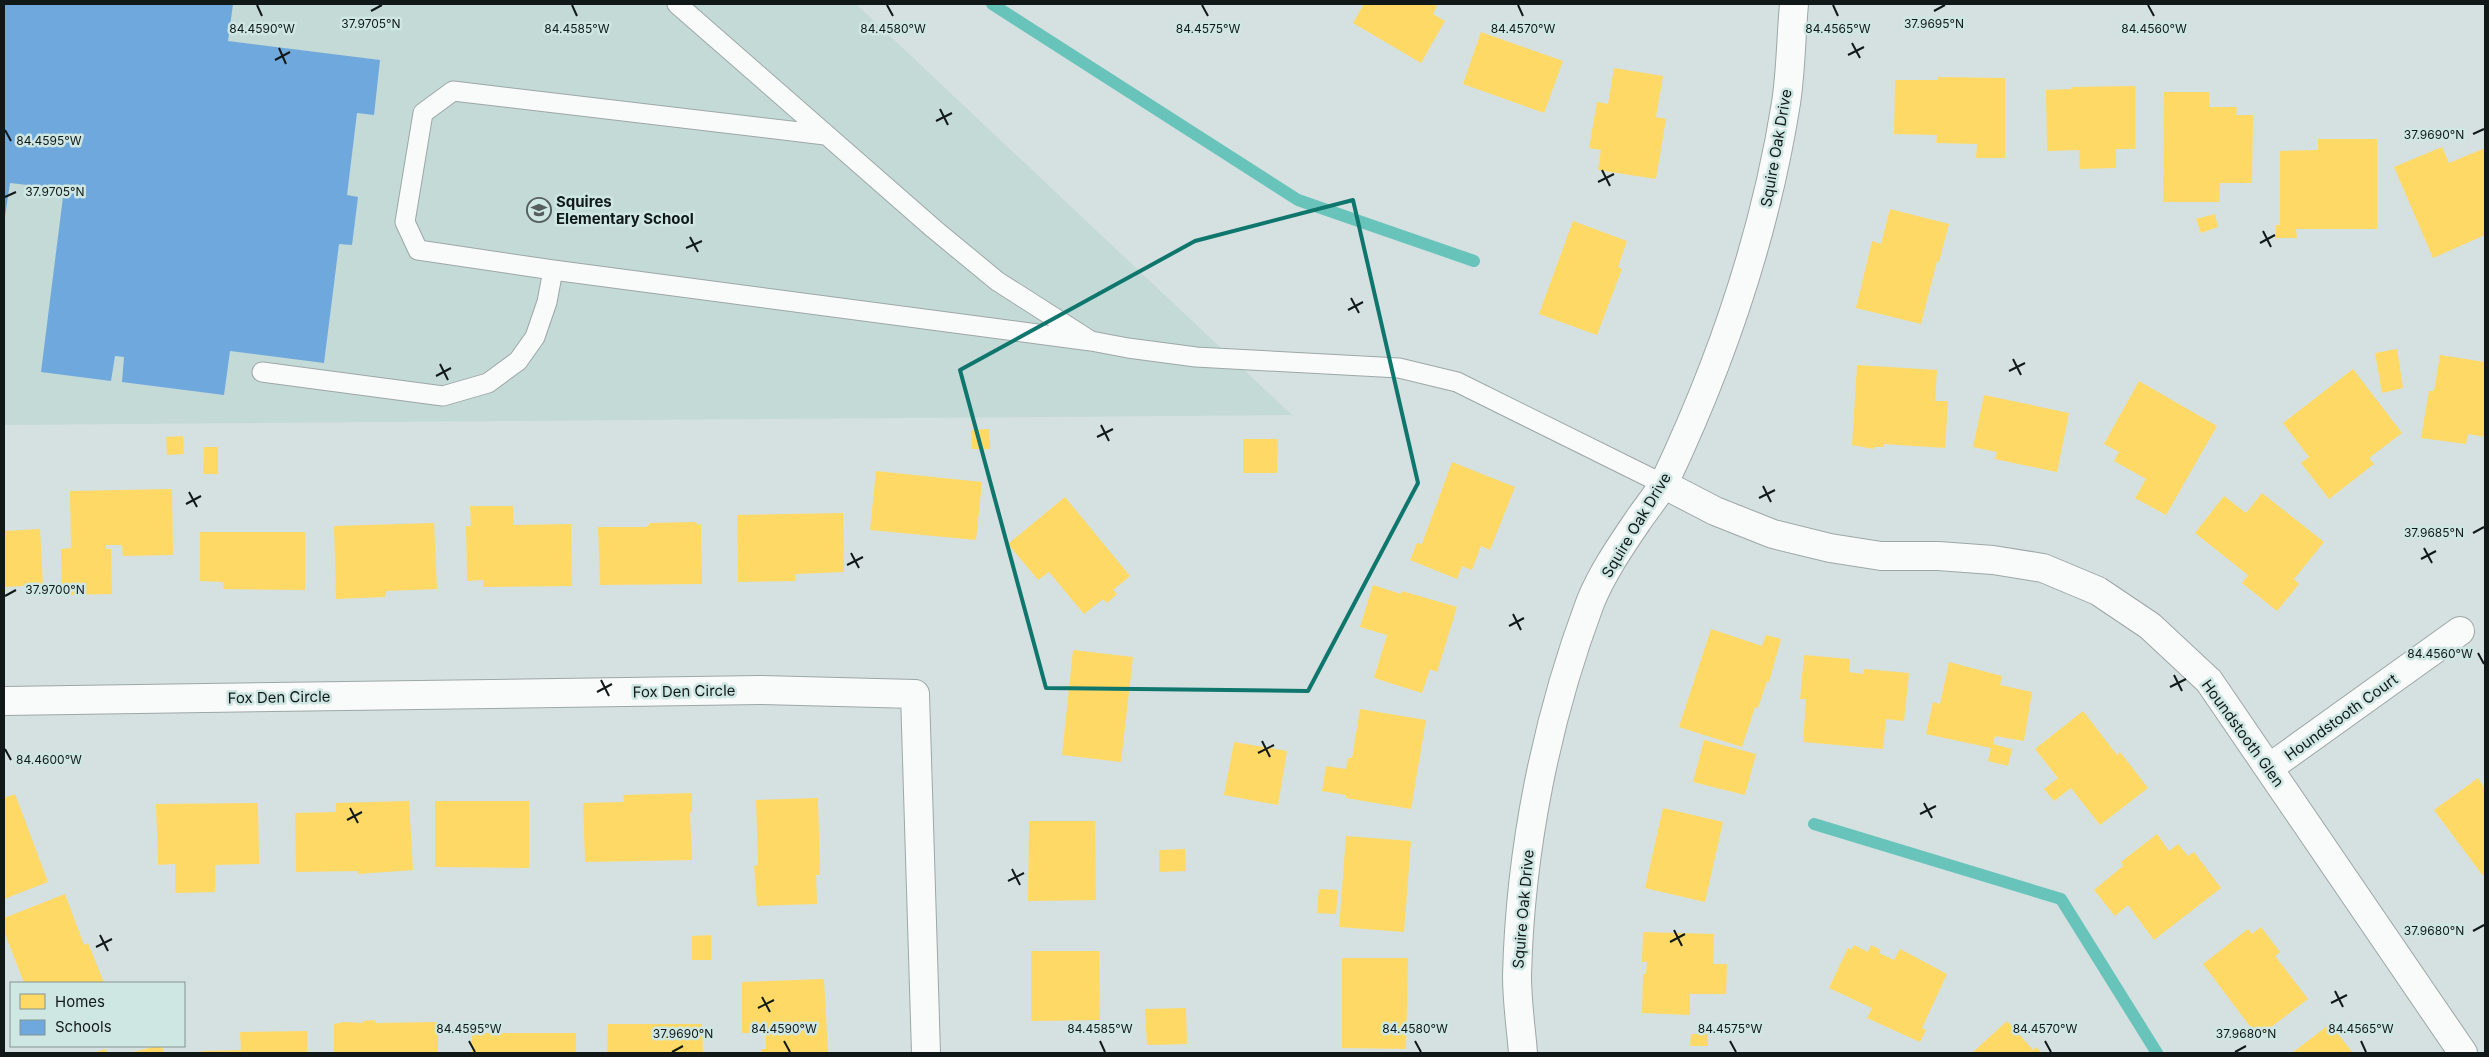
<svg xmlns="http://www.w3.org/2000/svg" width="2489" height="1057" font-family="Inter,sans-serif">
<rect width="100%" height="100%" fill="#d5e1e0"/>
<path fill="#c3dad7" d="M4,4H856L1292,415L4,425Z"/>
<path fill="#ffd966" d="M1364,4H1433L1437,6L1433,14L1445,21L1421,63L1353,23Z
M1481,32L1563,61L1544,113L1463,84Z
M1614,68L1663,76L1656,117L1666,119L1656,179L1598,170L1601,150L1589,148L1597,102L1608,104Z
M1938,77L2005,78V158H1976L1977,144L1936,143L1937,135L1894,134L1895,80H1938Z
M2135,86V149H2116V168L2080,169L2079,150L2047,151L2046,90L2072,89V87Z
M2164,92H2209V107H2237L2236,115H2253L2252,183H2220L2219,202H2163Z
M2318,139H2377V229H2296L2297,238H2276V225H2280V151L2318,150Z
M2442,147L2449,163L2485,148V235L2433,258L2394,167Z
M1890,209L1949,224L1939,262L1937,261L1921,324L1856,308L1872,241L1881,244Z
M2215,214L2218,227L2201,233L2196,219Z
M1573,221L1627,241L1618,267L1622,269L1597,335L1539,314Z
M2397,349L2403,388L2382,393L2375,353Z
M2440,355L2485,362V437L2468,434L2466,444L2421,438L2429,391H2434Z
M1857,365L1937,370L1935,401H1948L1945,448L1884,444V447H1874V449L1852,445Z
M2353,369L2402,433L2369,458L2374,464L2329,499L2301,463L2309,457L2283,423Z
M2139,381L2217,426L2166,515L2135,498L2146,479L2114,461L2119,452L2104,444Z
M1984,395L2069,413L2057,472L1995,459L1997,452L1973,447Z
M989,429L990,449H972L971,430Z
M183,436L184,454L167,455L166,437Z
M1243,439H1278L1277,473H1243Z
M204,447H218V474H203Z
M1452,462L1515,487L1490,550L1481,546L1472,570L1462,566L1457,579L1410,560L1417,543L1422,544Z
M876,471L982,482L976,540L870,530Z
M172,489L173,555L123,556L122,545H106V549H111L112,594L62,595L61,549L71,548L70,491Z
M2262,493L2324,542L2294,579L2299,584L2277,611L2242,583L2248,575L2195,533L2224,496L2246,513Z
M1065,497L1130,576L1113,590L1117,594L1107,603L1103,599L1084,614L1049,572L1038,580L1008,544Z
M470,506H513V525L571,524L572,586L483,587V580L467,581L466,526H471Z
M843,513L844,572L795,574V581L738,582L737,515Z
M696,522L697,525L701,524L702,584L600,585L598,527H647L650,523Z
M434,523L437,589L386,591L385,597L336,599L334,526Z
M40,529L43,585L4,587V531Z
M200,532H305V590L223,589V582L200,581Z
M1373,585L1401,594L1402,591L1457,607L1437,672L1430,669L1422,693L1374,678L1387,635L1360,627Z
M1711,629L1762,646L1766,635L1781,639L1769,682L1767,681L1758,708L1755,707L1742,747L1679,727Z
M1073,650L1133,657L1121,762L1062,755Z
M1804,655L1850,659L1849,672L1863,674L1864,669L1909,673L1904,721L1886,719L1883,749L1803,742L1806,699H1800Z
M1949,662L2002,676L2000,685L2032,692L2024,741L1995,736L1993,744L2012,749L2008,766L1988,761L1991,748L1926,734L1933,702L1940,704Z
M1360,709L1426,720L1411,809L1346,798V795L1322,791L1326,766L1346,769L1348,758H1352Z
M2083,711L2117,755L2120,752L2148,788L2100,825L2071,788L2054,801L2044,789L2058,778L2035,749Z
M1704,740L1756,754L1745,795L1693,782Z
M1234,742L1287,751L1278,805L1224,795Z
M2478,778L2485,789V875L2483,876L2434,810Z
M692,793V812L690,813L692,860L585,862L583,803L624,802L623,795Z
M15,794L48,882L4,899V798Z
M818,798L820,875H816L817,904L757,906L754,866L758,865L756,800Z
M409,801L413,870L358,874V871L296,872L295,813L336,812V803Z
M435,801H529V868L435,867Z
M258,803L259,864L215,865V892L175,893V864L158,865L156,804Z
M1663,808L1723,822L1705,902L1645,888Z
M1029,821H1095L1096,900L1028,901Z
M2157,834L2169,851L2178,844L2188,856L2194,852L2221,888L2154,940L2128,905L2115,916L2094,890L2123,866L2121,862Z
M1346,836L1411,841L1404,932L1339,927Z
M1185,849L1186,871L1159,872V850Z
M1319,889L1338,890L1336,914L1317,913Z
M65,894L84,945L88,943L104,983H24L4,931V918Z
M2261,927L2280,952L2275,956L2308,999L2258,1037L2203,964L2248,929L2252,934Z
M1643,932L1714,934L1713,964H1727L1726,994H1690V1015L1642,1013L1643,974H1646L1647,962H1642Z
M711,935V960H692V936Z
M1854,945L1868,952L1871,945L1881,950L1879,953L1894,960L1900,949L1947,974L1922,1028L1926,1030L1920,1042L1867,1018L1872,1008L1829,988L1848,948L1851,950Z
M1031,951H1099L1100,1020L1031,1021Z
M1342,958H1408L1406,1049L1342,1048Z
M824,979L828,1053H761V1049H766L765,1033H742V982Z
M1186,1008L1187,1044L1147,1045L1145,1009Z
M375,1020V1023L438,1022V1053H334V1024L344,1022L363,1023V1021Z
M2007,1021L2033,1050L2036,1047L2042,1053H1972Z
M608,1024H702L703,1053H607Z
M2330,1024L2353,1053H2292Z
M307,1031V1053H202L201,1051L241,1050L240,1032Z
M472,1033H576V1053H472Z
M1691,1034H1707L1708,1046H1690Z
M157,1046H162L164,1053H129Z
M106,1049L107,1053H92Z"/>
<path fill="#6fa8dc" d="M4,4H233L228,41L380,60L374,115L357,113L347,195L358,197L352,245L339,244L324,363L230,351L224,395L122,382L124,357L115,356L111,381L41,372L64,189L10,183L4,223Z"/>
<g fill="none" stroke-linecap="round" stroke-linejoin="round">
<path stroke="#68c4bb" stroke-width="12" d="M992,4L1298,200L1474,261
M1814,824L2061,899L2157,1053"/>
<defs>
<path id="service" d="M677,4L934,229L997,281L1091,341L1128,348L1196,357L1399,368L1457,382L1663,484
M825,135L453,91L423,113L405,222L418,250L553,270L1091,341
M262,372L443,396L488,383L518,361L535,337L547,302L553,270"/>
<path id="minor" d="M1663,484L1715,511L1773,534L1830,548L1881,556H1938L1993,560L2043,568L2098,591L2150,626L2209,681L2463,1053
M4,701L760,690L915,694L926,1053
M2269,768L2460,631
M1523,1053C1521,1028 1517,1002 1517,976C1520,851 1546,720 1590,603C1601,575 1620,547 1637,522C1646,508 1658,495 1665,481C1722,361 1765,235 1786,103C1791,71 1791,36 1794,4"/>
</defs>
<use href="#service" stroke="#9da7a6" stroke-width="21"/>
<use href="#minor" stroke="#9da7a6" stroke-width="30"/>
<use href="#service" stroke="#f9fafa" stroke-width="19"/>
<use href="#minor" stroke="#f9fafa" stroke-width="28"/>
</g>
<path fill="none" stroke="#0f766e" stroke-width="4" stroke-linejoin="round" d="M1353,200L1418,483L1308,691L1046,688L960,370L1195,241Z"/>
<path fill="none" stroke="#111918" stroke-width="2" d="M257,5L262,16M572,5L577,16M887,5L893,16M1202,5L1208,16M1518,5L1523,16M1833,5L1838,16M2148,5L2154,16M371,11L382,5M1934,11L1945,5M1852,43L1860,58M279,48L286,64M1848,55L1864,47M275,60L290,52M940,109L948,125M936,121L952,113M5,130L11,141M2473,134L2484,129M1602,170L1610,186M1598,182L1614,174M5,197L16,192M2263,231L2271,247M690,237L698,252M2260,243L2275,235M686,248L702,241M1351,298L1359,313M1348,310L1363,302M2013,359L2021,375M440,364L448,380M2009,371L2025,363M436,376L451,368M1101,425L1109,441M1097,437L1113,429M1763,486L1771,502M189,492L197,507M1759,498L1775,490M186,504L201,496M2473,533L2484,527M2424,548L2432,563M851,553L859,568M2421,559L2436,551M847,565L863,557M5,596L16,590M1513,614L1521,630M1509,626L1524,618M2478,653L2484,664M2174,675L2182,691M601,680L609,696M2170,687L2186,679M597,692L612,684M1262,741L1270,757M5,749L11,760M1258,753L1274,745M1924,803L1932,818M350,808L358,823M1920,814L1936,806M347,820L362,812M1012,869L1020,885M1008,881L1024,873M1674,930L1682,946M2473,931L2484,925M100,935L108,951M1670,942L1685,934M96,947L112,939M2335,991L2343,1007M762,997L770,1012M2331,1003L2347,995M758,1008L774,1000M469,1041L475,1052M784,1041L790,1052M1100,1041L1105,1052M1415,1041L1421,1052M1730,1041L1736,1052M2045,1041L2051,1052M2361,1041L2366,1052M672,1052L683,1046M2235,1052L2246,1046"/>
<defs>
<symbol id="school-ring" viewBox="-11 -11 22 22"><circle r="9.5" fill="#cfe7e3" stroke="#565f5e" stroke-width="1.5"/><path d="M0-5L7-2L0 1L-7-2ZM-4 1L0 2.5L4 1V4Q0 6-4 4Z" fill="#565f5e"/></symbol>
</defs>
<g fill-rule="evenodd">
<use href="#school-ring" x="525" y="196" width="28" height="28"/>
</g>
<g text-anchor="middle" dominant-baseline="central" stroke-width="5" stroke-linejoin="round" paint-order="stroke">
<g font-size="15" fill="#111918" stroke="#cfe7e3">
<text transform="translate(1776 148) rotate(-80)">Squire Oak Drive</text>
<text transform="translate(1636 525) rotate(-59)">Squire Oak Drive</text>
<text transform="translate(684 691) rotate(-1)">Fox Den Circle</text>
<text transform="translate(279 697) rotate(-1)">Fox Den Circle</text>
<text transform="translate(2341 717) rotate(-36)">Houndstooth Court</text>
<text transform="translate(2243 733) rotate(54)">Houndstooth Glen</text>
<text transform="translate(1523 909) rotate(-85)">Squire Oak Drive</text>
</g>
<g font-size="15" font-weight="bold" fill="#111918" stroke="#cfe7e3" text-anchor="start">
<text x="556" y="201">Squires<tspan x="556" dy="17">Elementary School</tspan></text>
</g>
</g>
<g font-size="12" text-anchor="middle" fill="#111918" stroke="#cfe7e3" stroke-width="5" stroke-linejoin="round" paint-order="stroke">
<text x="371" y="28">37.9705°N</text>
<text x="1934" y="28">37.9695°N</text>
<text x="262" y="33">84.4590°W</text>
<text x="577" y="33">84.4585°W</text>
<text x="893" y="33">84.4580°W</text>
<text x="1208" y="33">84.4575°W</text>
<text x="1523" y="33">84.4570°W</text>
<text x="1838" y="33">84.4565°W</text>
<text x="2154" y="33">84.4560°W</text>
<text x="2434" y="139">37.9690°N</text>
<text x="49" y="145">84.4595°W</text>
<text x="55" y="196">37.9705°N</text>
<text x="2434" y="537">37.9685°N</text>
<text x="55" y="594">37.9700°N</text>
<text x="2440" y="658">84.4560°W</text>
<text x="49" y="764">84.4600°W</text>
<text x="2434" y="935">37.9680°N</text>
<text x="469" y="1033">84.4595°W</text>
<text x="784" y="1033">84.4590°W</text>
<text x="1100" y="1033">84.4585°W</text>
<text x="1415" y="1033">84.4580°W</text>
<text x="1730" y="1033">84.4575°W</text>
<text x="2045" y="1033">84.4570°W</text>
<text x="2361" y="1033">84.4565°W</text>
<text x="683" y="1038">37.9690°N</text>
<text x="2246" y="1038">37.9680°N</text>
</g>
<rect width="2489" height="1057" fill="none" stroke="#111918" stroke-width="10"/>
<rect x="10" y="982" width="175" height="65" fill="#cfe7e3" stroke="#839592"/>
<rect x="20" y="994" width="25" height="15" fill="#ffd966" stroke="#839592"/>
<text x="55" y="1007" font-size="15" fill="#111918">Homes</text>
<rect x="20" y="1020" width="25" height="15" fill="#6fa8dc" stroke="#839592"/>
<text x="55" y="1032" font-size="15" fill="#111918">Schools</text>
</svg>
